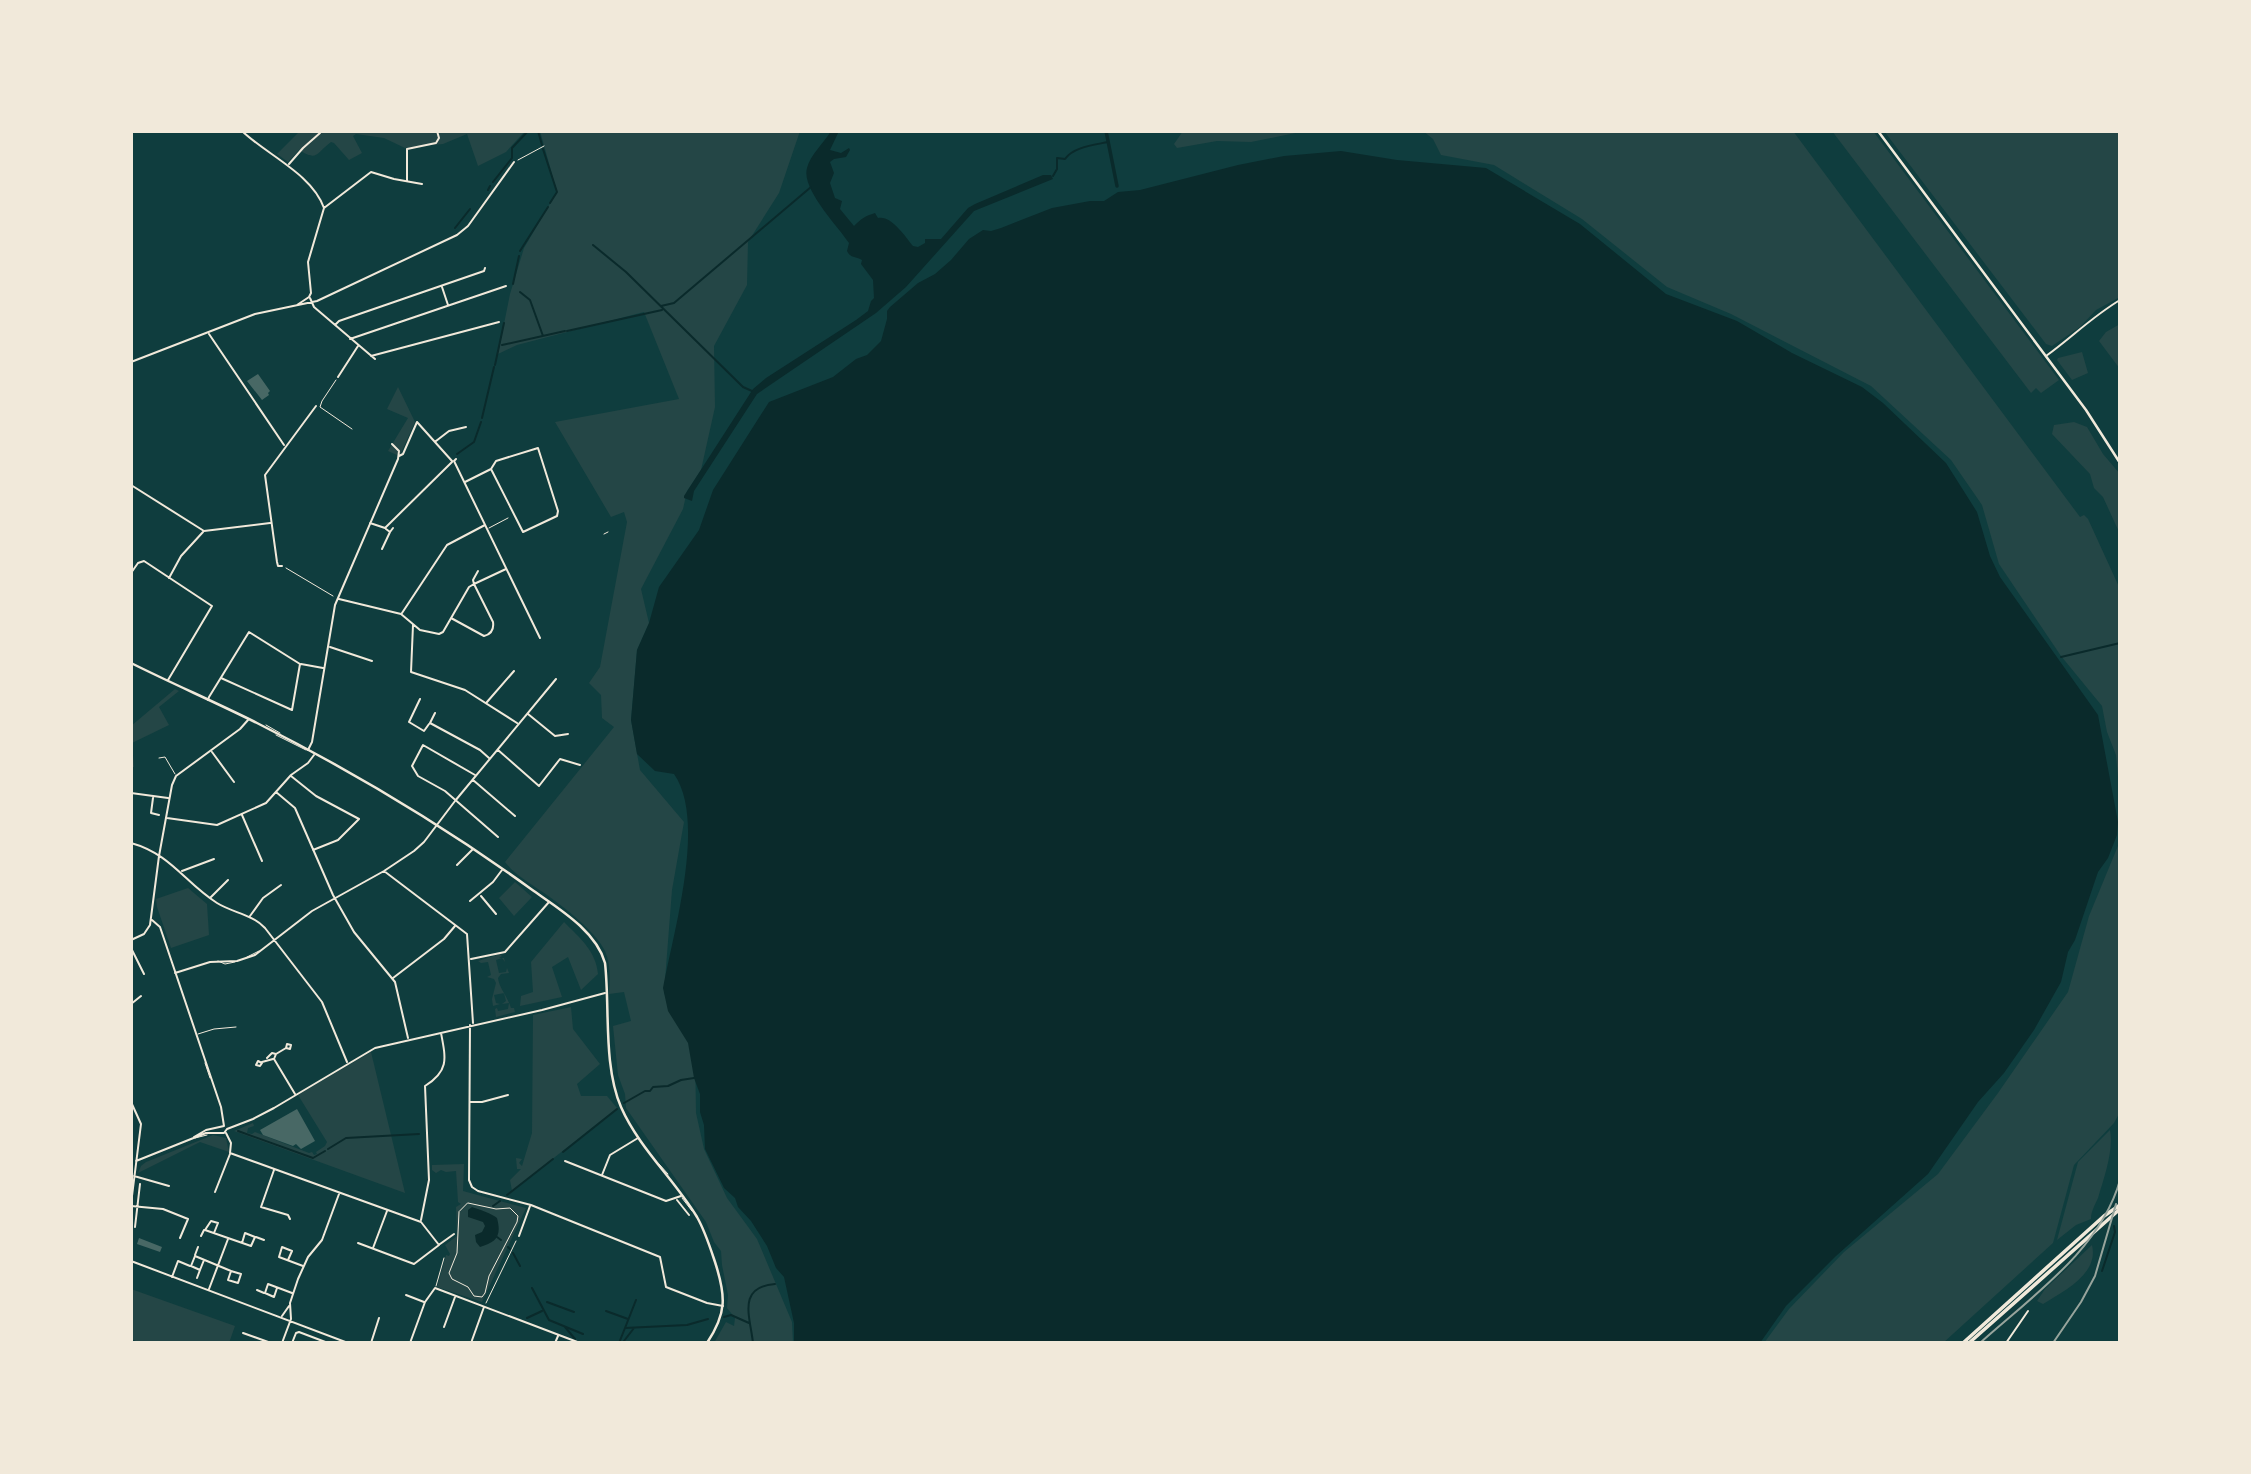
<svg xmlns="http://www.w3.org/2000/svg" width="2251" height="1474" font-family="Arial,sans-serif">
<rect width="100%" height="100%" fill="#0f3d3e"/>
<path fill="#244646" d="M300,131H525L506,152L478,166L467,134L443,144L405,148L384,138L356,134L353,136L362,153L349,160L334,143L331,142C316,153 318,162 299,150L288,162L277,154Z
M540,131H800L779,193L748,242L747,285L714,346L715,407L701,470L687,491L683,509L641,589L649,623L637,650L631,720L640,770L684,822L672,890L664,993L695,1051L696,1113L704,1149L727,1198L757,1239L792,1322L793,1343H714L726,1322L734,1326L735,1318L727,1308L728,1295L722,1265L721,1251L714,1242L706,1222L626,1108L625,1094L618,1075L613,1026L631,1021L624,992L609,994C610,980 611,965 605,951C595,930 558,902 538,889C526,880 514,874 505,862L614,727L602,718L601,695L589,683L600,667L627,522L624,512L611,517L555,422L679,399L644,312L517,345L498,354L510,294L524,248L557,192Z
M1183,131H1305L1251,142L1217,141L1177,148L1174,144Z
M1423,131H1793L2080,517L2084,515L2088,519L2120,589V799L2116,755L2107,732L2102,706L2061,656L1999,564L1982,505L1951,460L1871,386L1731,314L1667,287L1582,219L1494,165L1441,155L1433,139Z
M1832,131H1873L2059,380L2041,393L2036,388L2031,393Z
M1884,131H2120V297L2096,310L2080,327L2052,346L2046,344Z
M2120,324V369L2099,341L2106,332Z
M2082,352L2088,373L2072,380L2057,360L2058,358Z
M398,387L415,422L401,453L397,455L388,451L408,418L387,409Z
M2074,422L2087,427L2103,454L2120,474V534L2103,497L2094,488L2090,474L2052,434L2054,425Z
M175,689L179,691L159,707L169,725L132,743L134,767H131V726Z
M2120,841V1112L2114,1123L2074,1165L2053,1243L1943,1343H1764L1789,1309L1844,1252L1938,1174L1998,1093L2068,992L2089,916Z
M515,882L532,897L514,916L499,898Z
M188,888L207,904L209,935L171,948L157,907L156,899Z
M564,922C580,938 596,951 598,974L581,990L568,957L552,967L562,997L520,1006L521,996L533,992L531,962Z
M500,954L502,956L499,958H504L505,962L502,958L496,960L499,973L506,972L507,968L509,973L501,974L498,978C499,988 508,997 511,1008H514L515,1012L496,1017L495,1009L497,1008L498,1011L508,1009L509,1003L502,1004L506,1001L504,993L494,995L496,1003L500,1004L493,1006L492,999L496,983L494,979L487,977L491,975L488,962L481,963L478,961Z
M571,1007L573,1029L600,1064L577,1084L581,1096H607L617,1108L512,1191L510,1180L521,1169H517L516,1158L522,1159L519,1163L522,1166L532,1133L533,1015Z
M371,1052L405,1193L234,1131L253,1123L254,1126L248,1128L247,1133L252,1134L255,1132L309,1153L312,1152L314,1155L317,1154L316,1152L325,1146L327,1142L298,1095Z
M2110,1130C2114,1150 2104,1178 2098,1198C2095,1205 2091,1211 2091,1219L2076,1225L2057,1240L2078,1162Z
M213,1135L226,1138L229,1152L200,1142L138,1173L141,1166L146,1162Z
M464,1164L463,1191L526,1208L482,1302L437,1287L446,1255L449,1256L450,1254L445,1245L457,1236L456,1207L461,1204L458,1202L456,1171L446,1172L441,1170L436,1173L432,1170V1165Z
M2092,1245C2099,1274 2064,1291 2043,1304L2037,1301L2045,1289Z
M131,1289L235,1326L229,1343H141L131,1339Z"/>
<path fill="#0a2a2b" d="M831,131H839L830,150L841,153L849,148L850,150L846,157L834,159L830,162L834,173L830,183L835,198L842,201L840,209L854,226C861,219 865,216 875,213L878,218C891,215 905,236 913,246L918,247L925,243V239H941L968,208L975,204L1043,175H1051L1053,179L974,211L906,287L876,313L757,394L694,491L692,501L684,498V496L753,389L766,378L856,320L868,311L871,301L874,298L873,280L861,264L862,260C856,256 851,259 847,251L849,243C838,226 801,189 807,168C810,155 824,143 831,131Z
M1341,151L1397,160L1486,168L1580,224L1666,294L1737,321L1792,353L1862,387L1883,403L1946,463L1977,512L1990,556L2000,577L2098,715L2118,822L2117,835L2108,858L2098,872L2075,940L2068,952L2061,982L2034,1030L2004,1073L1978,1102L1928,1174L1836,1256L1786,1306L1760,1343H794V1323L784,1277L776,1268L767,1246L751,1221L738,1207L735,1198L724,1188L705,1149L704,1125L700,1112V1094L694,1078L688,1043L668,1011L663,988C673,933 707,821 674,774L655,771L637,754L631,720L637,650L649,623L659,587L699,530L713,490L769,402L833,377L856,359L867,355L881,341L887,319V311L890,307L918,283L935,274L951,260L969,239L983,230L991,231L1001,228L1052,208L1090,201H1104L1118,192L1140,190L1238,165L1284,156Z
M472,1207C478,1209 493,1214 497,1218C502,1237 496,1242 480,1247L476,1242L475,1235L482,1232L485,1226L483,1222L468,1217V1210Z"/>
<g fill="none" stroke-linecap="round" stroke-linejoin="round">
<path stroke="#0a2a2b" stroke-width="2" d="M538,131L542,145
M543,149L557,192L550,203
M1053,176L1057,169V158L1065,159C1073,147 1094,145 1108,142
M493,182L512,158V148L528,131
M488,190L490,186
M455,228L470,209
M593,245L626,272L743,387L752,391
M520,251L548,207
M513,284L519,256
M520,292L530,300L543,336
M661,306L674,303L811,187
M567,331L662,310
M502,345L565,331
M495,365L504,323
M482,418L494,367
M457,454L474,442L481,422
M2061,657L2120,643
M624,1103L645,1091H650L653,1087L668,1086L681,1080L694,1078
M238,1131L313,1158L325,1151
M328,1149L346,1138L419,1134
M563,1152L617,1109
M507,1195L553,1159
M493,1206L500,1201
M497,1237L501,1240
M508,1247L510,1249
M513,1253L520,1266
M2102,1271L2115,1232L2114,1226
M532,1288L549,1320L583,1334
M547,1302L574,1312
M606,1311L628,1319
M724,1317L731,1315L749,1323
M527,1318L542,1311
M565,1327L575,1339
M625,1328L636,1300
M624,1341L634,1328
M619,1343L625,1328L687,1325L708,1319
M753,1343C750,1316 737,1287 775,1284"/>
<path stroke="#0a2a2b" stroke-width="3.5" d="M1106,131L1117,186"/>
</g>
<path fill="#486865" d="M258,374L270,391L268,393L269,395L262,400L247,381Z
M297,1109L315,1141L301,1149L296,1144L293,1146L263,1135L260,1130Z
M139,1238L162,1247L160,1252L137,1244Z"/>
<g fill="none" stroke-linecap="round" stroke-linejoin="round">
<path stroke="#f1e9da" stroke-width="1" d="M518,160L544,146
M336,380L322,401L320,407L352,429
M604,534L608,532
M286,568L333,596
M468,1203L496,1209L510,1208L518,1216L517,1222L489,1276L485,1293L482,1297L474,1296L468,1287L452,1279L449,1273L457,1253L459,1212Z
M486,1303L516,1241"/>
<path stroke="#f1e9da" stroke-width="1" d="M489,528L508,518
M266,725L280,733
M276,735L306,750
M159,758L165,757L175,774
M247,957L259,951
M218,961L225,964L235,962
M198,1034L214,1029L236,1027
M205,1063L210,1078
M195,1138L207,1135
M659,1164L668,1174
M682,1198L692,1211
M436,1286L444,1258"/>
<path stroke="#f1e9da" stroke-width="2" d="M242,131C267,155 312,174 324,208L308,262L311,293L309,297L297,305
M289,164L303,148L320,133L319,131
M407,181V149L436,143L439,138L437,131
M324,208L371,172L394,179L422,184
M442,287L448,305
M310,298L314,307L375,359
M335,325L339,321L484,271L485,268
M209,334L284,445
M350,339L506,286
M371,356L499,322
M2046,356C2071,338 2093,316 2120,300
M131,362L255,314L317,301L457,235L468,226L514,162
M338,377L358,346
M436,441L449,431L466,427
M399,456L403,454L417,422L452,461
M456,459L454,461L540,638
M465,482L491,469L523,532L557,516L558,511L538,448L496,461L491,469
M131,485L204,531L270,523
M370,523L385,528L452,462
M386,529L390,532L393,528
M382,549L390,532
M282,566H278L277,562L265,475L316,406
M131,573L138,563L144,561L212,606L168,680
M169,578L181,556L203,532
M339,599L401,614L420,630L439,634L443,632L469,587L474,584L473,580L478,571
M402,613L447,545L485,525
M451,618L484,636C492,634 494,629 493,622L474,584L506,569
M413,625L411,672L465,690L517,723
M330,647L372,661
M301,664L323,668
M420,699L409,722L424,731L429,724
M208,700L209,697L249,632L300,664L292,710L221,678
M487,702L514,671
M435,713L430,723L480,750L489,758
M528,714L555,736L568,734
M308,750L312,742L335,605L398,459L399,451L392,444
M498,750L539,786L560,759L580,765
M212,752L234,782
M475,775L423,745L412,766L418,776L445,791L498,837
M291,776L316,796L359,819L338,840L313,850
M473,780L515,816
M276,792L295,808L333,895L354,932L395,982L408,1038
M131,793L168,798
M153,798L151,813L159,815
M242,815L262,861
M167,818L217,825L266,803L291,775L308,763L314,755
M131,843C171,854 185,883 217,903C233,913 252,914 265,928L322,1002L347,1062
M457,865L473,849
M182,871L214,859
M384,871L467,934L473,1023
M481,896L496,914
M211,897L228,880
M470,901L493,882L502,870
M250,916L263,898L281,885
M152,920L160,927L221,1107L224,1126
M131,940L144,934L150,925L159,856L172,785L176,776L240,729L248,720
M131,948L144,974
M471,959L505,952L549,902
M175,973L210,962L237,961L255,955L312,911L384,871L414,851L424,842L455,801L556,679
M393,978L444,939L455,926
M131,1004L141,996
M470,1025L469,1180L472,1187L478,1191L531,1205L660,1257L666,1287L707,1303L723,1306
M287,1044L291,1045L290,1049L286,1048Z
M286,1048L276,1054L274,1059L295,1094
M267,1058L272,1053L276,1054
M258,1061L262,1063L260,1066L256,1065Z
M262,1062L273,1059
M131,1102L141,1124L131,1204
M470,1102H482L508,1095
M226,1133L231,1143L230,1153L421,1222L439,1245L414,1264L358,1243
M194,1137L206,1130L224,1126
M136,1161L206,1133H224L227,1129L253,1119L274,1108L375,1048L542,1010L605,993
M565,1161L666,1201L681,1196
M274,1170L261,1207L288,1215L290,1219
M602,1175L610,1155L638,1138
M134,1176L169,1186
M215,1192L230,1154
M677,1200L689,1215
M131,1206L163,1209L188,1219L180,1238
M421,1220L429,1180L425,1086C449,1071 446,1059 441,1033
M135,1227L140,1184
M214,1233L218,1223L211,1221L205,1230L251,1246L255,1237L245,1233L242,1243
M201,1236L204,1230
M519,1236L530,1206
M256,1237L264,1240
M440,1244L454,1234
M373,1248L387,1211
M195,1255L198,1247
M204,1260L200,1270L191,1266L195,1256L231,1271L228,1280L238,1283L241,1274L231,1271
M288,1260L292,1251L282,1247L279,1257L303,1266
M131,1261L348,1343
M172,1277L178,1261L190,1266
M197,1278L200,1270
M277,1288L274,1297L265,1293L268,1284L292,1293
M209,1289L228,1239
M257,1290L264,1293
M406,1295L424,1302
M282,1316L289,1306
M444,1327L455,1297
M243,1333L271,1343
M131,1343H132
M282,1343L291,1319L290,1303L298,1279L308,1257L322,1240L339,1194
M292,1343L296,1333L299,1332L328,1343
M371,1343L379,1318
M410,1343L425,1302L435,1288L580,1343
M471,1343L484,1307
M555,1343L558,1336
M2006,1343L2028,1311"/>
<path stroke="#f1e9da" stroke-width="2.5" d="M131,663C173,684 215,702 257,723C352,771 444,826 531,889C556,907 596,930 605,963C610,1007 603,1065 621,1107C639,1148 674,1179 697,1217C705,1231 710,1247 715,1262C726,1296 727,1313 707,1343"/>
<path stroke="#f1e9da" stroke-width="2.5" d="M1878,131L2086,410L2120,463"/>
<path stroke="#f1e9da" stroke-width="3.5" d="M1963,1343L2104,1216L2120,1205
M1969,1343L2120,1209"/>
<path stroke="#97a49c" stroke-width="2" d="M1980,1343C2031,1297 2101,1249 2120,1180
M2053,1343L2081,1302L2095,1276L2116,1204"/>
</g>
<rect width="2251" height="1474" fill="none" stroke="#f1e9da" stroke-width="266"/>
</svg>
